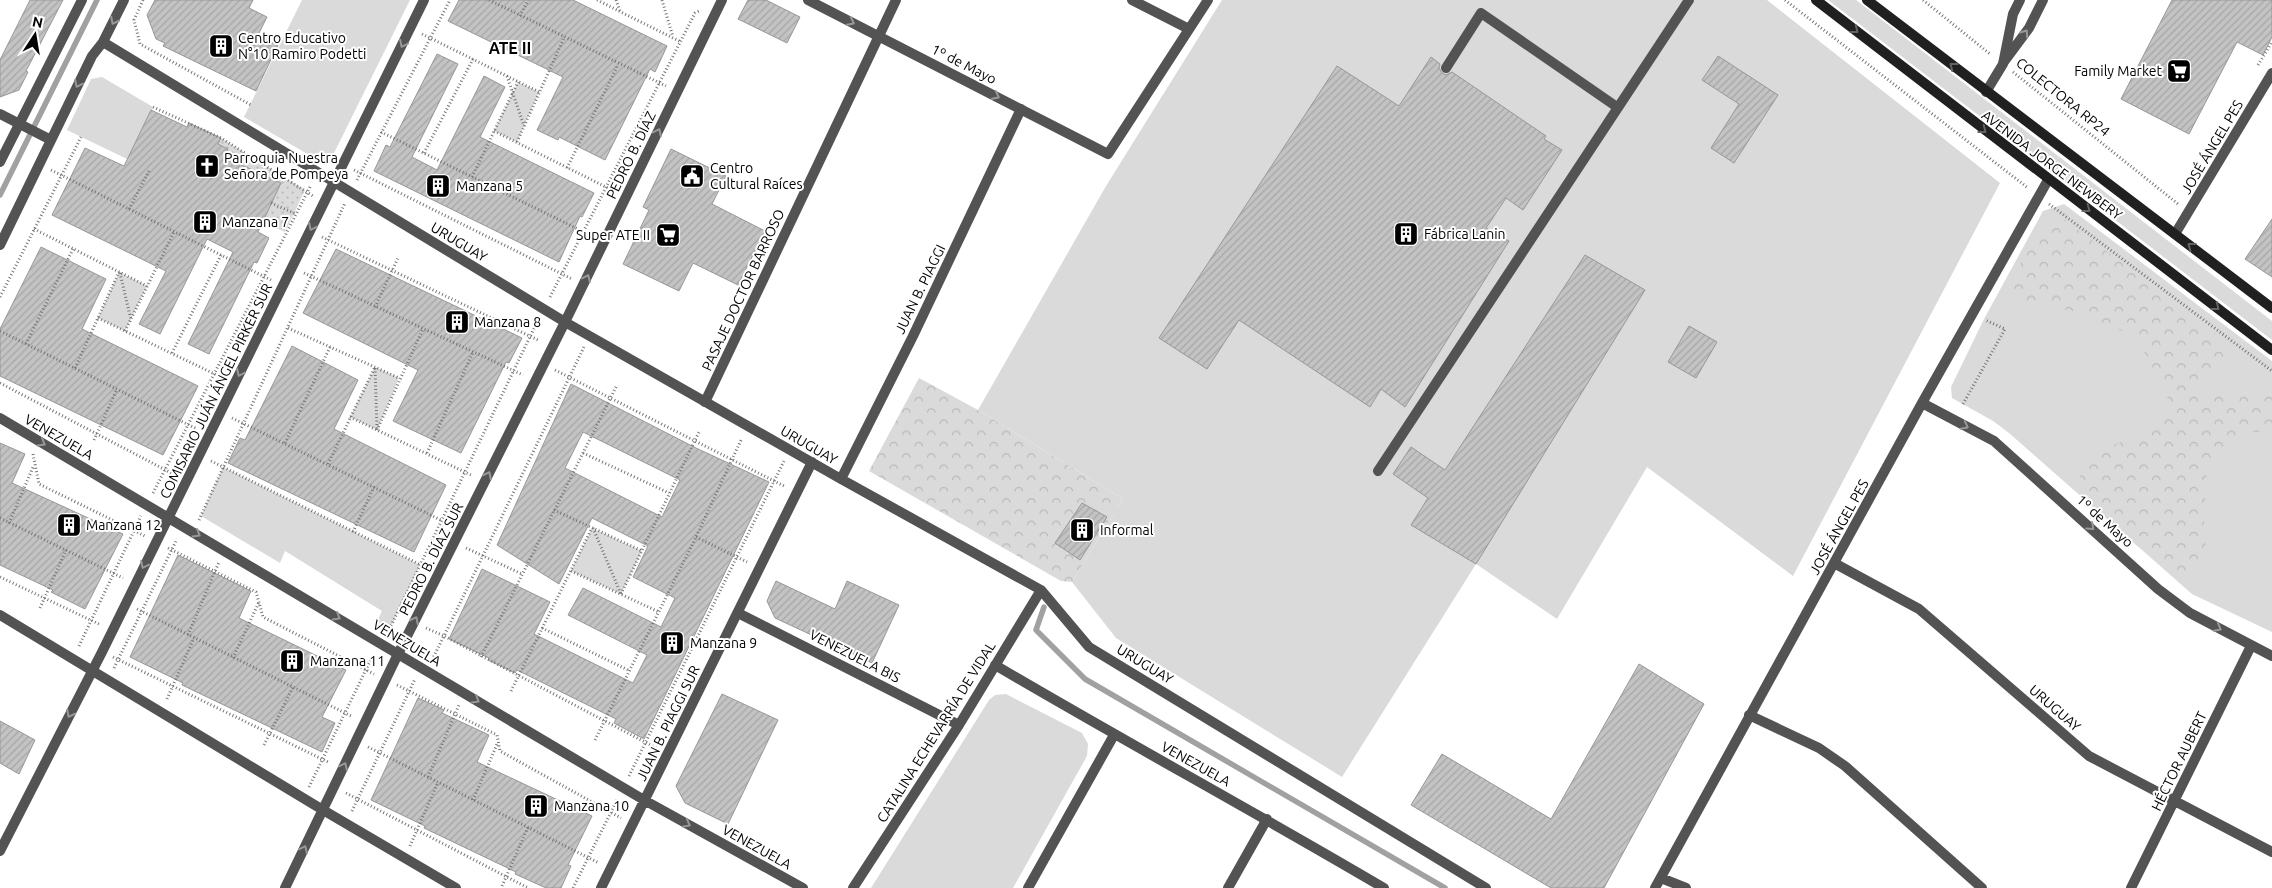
<svg xmlns="http://www.w3.org/2000/svg" width="2272" height="888" font-family="Ubuntu,sans-serif">
<defs>
<pattern id="forest-crowns" width="20" height="18" patternUnits="userSpaceOnUse" patternTransform="scale(1.25)"><rect width="20" height="18" fill="#dadada"/><path d="M2 6a3 3 0 1 1 6 0M12 15a3 3 0 1 1 6 0" fill="none" stroke="#b9b9b9"/></pattern>
<pattern id="garden-dots" width="8" height="8" patternUnits="userSpaceOnUse" patternTransform="scale(1.25)"><rect width="8" height="8" fill="#dadada"/><path d="M2 2h.1M6 6h.1" fill="none" stroke="#b9b9b9" stroke-width="1.8" stroke-linecap="round"/></pattern>
<pattern id="building-hatch" width="6" height="6" patternUnits="userSpaceOnUse" patternTransform="scale(1.25)"><rect width="6" height="6" fill="#c3c3c3"/><path d="M-1 1l2-2M0 6l6-6M5 7l2-2" fill="none" stroke="#a6a6a6"/></pattern>
</defs>
<rect width="100%" height="100%" fill="#fff"/>
<path fill="#dadada" d="M302,0H410L331,159L321,162L244,117Z
M1222,0H1767L2000,183L1793,576L1647,467L1557,619L1476,564L1342,777L1116,638L1072,582L1123,499L978,410L1106,186Z
M1828,0H1856L2272,321V340Z
M102,77L153,107L127,159L67,130L91,79Z
M518,82L539,92L517,142L494,131Z
M2064,204L2272,361V632L2192,594L2009,433L1993,421L1952,398L1951,387L1984,319L2043,211Z
M119,272L147,286L125,331L98,318Z
M375,367L399,378L377,430L350,417Z
M223,467L420,565L389,630L376,624L382,611L285,551L280,563L201,516Z
M592,528L642,551L621,594L571,571Z
M1006,694L1082,733L1088,744L1087,756L1013,888H871L989,700L995,695Z"/>
<path fill="url(#forest-crowns)" d="M2057,214L2215,333L2230,355L2226,367L2202,376L2200,393L2272,395V432H2250L2207,471L2204,517L2206,548L2199,571L2182,573L2136,545L2081,489L2079,466L2097,451L2160,428L2168,399L2147,356L2131,335L2077,312L2012,299L2007,289L2037,233Z
M919,378L978,410L1123,499L1072,582L1061,581L869,471Z"/>
<path fill="url(#garden-dots)" d="M221,138L305,190L285,232L263,222L280,183L224,157L228,149L218,144Z"/>
<g fill="none" stroke-linecap="round" stroke-linejoin="round">
<path stroke="#a1a1a1" stroke-width="5.5" d="M0,195L97,0
M1044,607L1036,630L1085,679L1445,888"/>
</g>
<path fill="url(#building-hatch)" stroke="#979797" fill-rule="evenodd" d="M30,0H63L26,71L28,72L19,90L0,97V60Z
M155,0H253L249,8L267,17L258,35L278,45L256,91L163,46L165,43L156,39L147,15Z
M459,0H573L667,46L655,72L650,69L605,160L559,137L558,140L537,130L563,77L448,21Z
M748,0H766L800,17L787,43L738,19Z
M2172,0H2272V37L2263,55L2237,42L2189,134L2121,99Z
M437,54L458,64L412,157L437,170L484,76L505,87L480,137L594,193L582,217L580,216L559,262L374,171L386,145L390,147Z
M1718,56L1778,95L1734,163L1711,148L1739,104L1702,80Z
M1431,57L1440,64L1439,68L1442,73L1446,75L1452,72L1546,136L1544,139L1562,150L1523,210L1506,198L1486,228L1509,241L1405,407L1381,389L1370,407L1239,320L1207,369L1159,338L1337,66L1399,106Z
M151,110L187,127L189,123L221,138L218,144L228,149L224,157L281,183L258,232L269,238L257,263L254,262L209,354L188,344L233,252L207,239L160,334L139,324L166,271L52,215L85,148L124,166Z
M671,149L726,176L712,204L765,231L738,285L693,263L679,291L623,264L649,210L643,207Z
M2272,219V277L2245,259Z
M41,247L106,279L82,329L198,386L163,455L0,376V329Z
M336,249L522,338L509,363L506,362L461,453L393,421L418,370L303,313Z
M1585,255L1645,290L1476,564L1411,525L1428,498L1393,474L1411,447L1445,470Z
M1689,326L1717,342L1696,378L1668,362Z
M292,346L358,380L334,429L446,485L414,552L228,463L240,438L245,440Z
M571,384L696,448L769,482L644,739L614,723L616,719L517,670L515,673L488,660L489,658L449,639L482,569L550,602L534,634L633,683L647,655L568,615L583,588L661,627L675,598L633,577L648,546L592,518L559,584L497,545ZM583,432L680,480L662,517L565,468Z
M0,443L25,454L12,483L123,534L85,609L51,592L53,590L0,565Z
M1082,503L1107,517L1080,560L1055,543Z
M178,555L251,591L239,618L346,670L322,717L335,723L322,752L182,685L183,683L130,657Z
M776,581L835,609L847,581L899,605L872,663L775,618L767,601Z
M1639,664L1704,704L1604,888H1551L1411,805L1442,754L1551,819Z
M722,694L778,720L728,824L685,803L676,786Z
M418,698L444,710L442,713L489,735L477,762L592,816L568,865L571,866L561,888H546L515,874L516,872L424,828L425,826L371,800Z
M0,721L35,740L19,774L0,763Z"/>
<g fill="none" stroke-linecap="round" stroke-linejoin="round">
<path stroke="#757575" stroke-width="3" stroke-dasharray="1 2.5" stroke-linecap="butt" d="M143,0L134,20L140,44L251,105
M489,0L666,86
M597,0L681,42
M616,0L620,11
M662,0L673,37
M1785,0L2028,188
M1923,0L1990,54
M520,16L528,0
M422,34L539,92
M2258,65L2272,42
M2013,72L2178,204
M507,76L524,126
M153,107L221,138L313,196
M494,131L614,191
M381,132L592,236
M517,142L564,38
M424,153L473,59
M567,168L618,65
M51,170L271,280
M354,170L572,279
M472,177L518,82
M357,180L450,0
M271,203L296,214
M2049,204L2272,371
M129,209L149,171
M34,229L147,286
M322,237L540,341
M120,273L131,320
M304,273L523,375
M0,297L81,137
M550,297L695,13L701,10
M375,307L398,258
M98,318L223,378
M288,328L399,378
M0,331L197,429
M125,331L174,232
M26,344L73,249
M584,347L444,636L656,748
M172,353L221,255
M75,368L119,272
M375,368L377,429
M555,370L786,487
M0,383L175,475
M1963,404L2005,329L1985,320
M350,417L473,476
M232,418L449,524
M377,430L423,329
M94,440L117,389
M285,443L330,347
M427,453L473,352
M583,453L669,493
M33,454L39,484L145,536
M211,461L427,568
M328,464L375,367
M153,493L311,185
M554,510L642,551
M0,518L123,578
M199,520L345,203
M9,523L34,465
M593,528L621,594
M353,532L374,487
M696,537L747,562
M168,548L256,592L263,617L374,674
M466,548L522,574
M571,571L659,612
M0,577L101,625
M621,594L699,432
M40,608L66,550
M137,609L353,717
M426,628L444,636L433,658
M542,628L630,671
M388,632L538,320
M188,635L219,562
M79,646L141,516
M113,657L330,763
M481,657L617,385
M233,658L259,602
M114,668L177,539
M397,685L497,735L500,751L621,818
M511,691L592,528
M167,699L194,638
M595,740L696,537L742,438
M264,745L293,687
M368,747L599,863
M629,776L784,461
M428,777L459,705
M309,787L373,655
M346,793L528,888
M473,800L498,742
M352,811L415,679
M410,846L438,782
M502,886L528,827
M573,888L617,800"/>
<path stroke="#535353" stroke-width="10" d="M808,0L1108,154L1208,0
M1132,0L1189,29
M1446,68L1481,13L1617,107
M0,162L82,0
M705,402L896,0
M1378,471L1689,0
M1749,715L1819,748L1845,766L1982,888"/>
<path stroke="#535353" stroke-width="10" d="M103,42L565,322L841,479L1041,590L1089,647L1486,888
M2003,63L2029,28L2043,0
M1986,92L2003,64L2013,14L2020,0
M0,114L51,140
M2175,234L2272,73
M0,245L92,56L103,42L124,0
M1922,403L1994,441L2158,589L2190,613L2272,656
M0,418L644,800L803,888
M841,479L913,336L1021,109
M1834,563L1919,609L2089,756L2272,852
M738,613L959,725
M0,615L323,810L456,888
M995,665C1124,741 1255,812 1384,888
M0,851L102,652L424,0
M1661,878L1686,888
M285,888L398,654L565,322L722,0
M601,888L812,462
M853,888L959,725L1041,590
M1028,888L1114,735
M1228,888L1267,819
M1655,888L1922,403L2048,180
M2131,888L2251,646"/>
<path stroke="#202020" stroke-width="10" d="M1816,0L2272,350
M1867,0L2272,308"/>
</g>
<defs><path id="oneway-chevron" d="M-2-3.5L2.5 0L-2 3.5" fill="none" stroke-width="1.6" stroke-linecap="round" stroke-linejoin="round" transform="scale(1.25)"/></defs>
<g stroke="#989898">
<use href="#oneway-chevron" transform="translate(114 21) rotate(117)"/>
<use href="#oneway-chevron" transform="translate(851 22) rotate(27)"/>
<use href="#oneway-chevron" transform="translate(2025 33) rotate(-55)"/>
<use href="#oneway-chevron" transform="translate(403 44) rotate(116)"/>
<use href="#oneway-chevron" transform="translate(78 84) rotate(116)"/>
<use href="#oneway-chevron" transform="translate(996 96) rotate(27)"/>
<use href="#oneway-chevron" transform="translate(658 132) rotate(-64)"/>
<use href="#oneway-chevron" transform="translate(312 227) rotate(116)"/>
<use href="#oneway-chevron" transform="translate(587 278) rotate(-64)"/>
<use href="#oneway-chevron" transform="translate(240 373) rotate(116)"/>
<use href="#oneway-chevron" transform="translate(1965 426) rotate(27)"/>
<use href="#oneway-chevron" transform="translate(42 443) rotate(30)"/>
<use href="#oneway-chevron" transform="translate(488 475) rotate(-63)"/>
<use href="#oneway-chevron" transform="translate(2091 527) rotate(42)"/>
<use href="#oneway-chevron" transform="translate(197 534) rotate(31)"/>
<use href="#oneway-chevron" transform="translate(144 565) rotate(116)"/>
<use href="#oneway-chevron" transform="translate(337 617) rotate(31)"/>
<use href="#oneway-chevron" transform="translate(415 620) rotate(-63)"/>
<use href="#oneway-chevron" transform="translate(2218 628) rotate(28)"/>
<use href="#oneway-chevron" transform="translate(476 700) rotate(31)"/>
<use href="#oneway-chevron" transform="translate(70 714) rotate(117)"/>
<use href="#oneway-chevron" transform="translate(344 766) rotate(-64)"/>
<use href="#oneway-chevron" transform="translate(687 824) rotate(29)"/>
<use href="#oneway-chevron" transform="translate(304 849) rotate(-64)"/>
</g>
<g stroke="#636363">
<use href="#oneway-chevron" transform="translate(1855 30) rotate(38)"/>
<use href="#oneway-chevron" transform="translate(1953 66) rotate(-142)"/>
<use href="#oneway-chevron" transform="translate(1983 130) rotate(38)"/>
<use href="#oneway-chevron" transform="translate(2087 209) rotate(37)"/>
<use href="#oneway-chevron" transform="translate(2191 246) rotate(-143)"/>
<use href="#oneway-chevron" transform="translate(2216 307) rotate(38)"/>
</g>
<defs>
<symbol id="building-square" viewBox="-11 -11 22 22"><rect x="-9" y="-9" width="18" height="18" rx="4" fill="#000" stroke="#fff"/><path d="M-4-6H4V6H1V3H-1V6H-4ZM-2.5-4.3h1.7v1.8h-1.7ZM.8-4.3h1.7v1.8H.8ZM-2.5-1h1.7V.8h-1.7ZM.8-1h1.7V.8H.8Z" fill="#fff"/></symbol>
<symbol id="supermarket-square" viewBox="-11 -11 22 22"><rect x="-9" y="-9" width="18" height="18" rx="4" fill="#000" stroke="#fff"/><path d="M-6-5.5h2.5l.6 2H6L4.5 2H-2.5L-4.4-4H-6ZM-1.5 3.2a1.3 1.3 0 1 0 .1 0ZM3 3.2a1.3 1.3 0 1 0 .1 0Z" fill="#fff"/></symbol>
<symbol id="church-square" viewBox="-11 -11 22 22"><rect x="-9" y="-9" width="18" height="18" rx="4" fill="#000" stroke="#fff"/><path d="M-1.2-6h2.4v3.5h3.3v2.4h-3.3V6h-2.4V-.1h-3.3v-2.4h3.3Z" fill="#fff"/></symbol>
<symbol id="civic-square" viewBox="-11 -11 22 22"><rect x="-9" y="-9" width="18" height="18" rx="4" fill="#000" stroke="#fff"/><path d="M-.6-6.5H3V-4.5H.6V-3L4-1V1h2V6H-6V1h2V-1L-.6-3ZM-1.2 2.5V6h2.4V2.5Z" fill="#fff"/></symbol>
</defs>
<g fill-rule="evenodd">
<use href="#building-square" x="207" y="32" width="28" height="28"/>
<use href="#supermarket-square" x="2165" y="57" width="28" height="28"/>
<use href="#church-square" x="193" y="152" width="28" height="28"/>
<use href="#civic-square" x="678" y="162" width="28" height="28"/>
<use href="#building-square" x="424" y="172" width="28" height="28"/>
<use href="#building-square" x="191" y="208" width="28" height="28"/>
<use href="#building-square" x="1392" y="220" width="28" height="28"/>
<use href="#supermarket-square" x="654" y="221" width="28" height="28"/>
<use href="#building-square" x="443" y="308" width="28" height="28"/>
<use href="#building-square" x="55" y="511" width="28" height="28"/>
<use href="#building-square" x="1068" y="516" width="28" height="28"/>
<use href="#building-square" x="658" y="629" width="28" height="28"/>
<use href="#building-square" x="278" y="647" width="28" height="28"/>
<use href="#building-square" x="522" y="792" width="28" height="28"/>
</g>
<g text-anchor="middle" dominant-baseline="central" stroke-width="4" stroke-linejoin="round" paint-order="stroke">
<g font-size="14" fill="#000" stroke="#fff" text-anchor="start">
<text x="238" y="38">Centro Educativo<tspan x="238" dy="16">N°10 Ramiro Podetti</tspan></text>
<text x="2162" y="71" text-anchor="end">Family Market</text>
<text x="224" y="158">Parroquia Nuestra<tspan x="224" dy="16">Señora de Pompeya</tspan></text>
<text x="710" y="168">Centro<tspan x="710" dy="16">Cultural Raíces</tspan></text>
<text x="456" y="186">Manzana 5</text>
<text x="222" y="222">Manzana 7</text>
<text x="1424" y="234">Fábrica Lanin</text>
<text x="650" y="235" text-anchor="end">Super ATE II</text>
<text x="474" y="322">Manzana 8</text>
<text x="86" y="525">Manzana 12</text>
<text x="1100" y="530">Informal</text>
<text x="690" y="643">Manzana 9</text>
<text x="310" y="661">Manzana 11</text>
<text x="554" y="806">Manzana 10</text>
</g>
<g font-size="14" fill="#000" stroke="#fff">
<text transform="translate(964 64) rotate(27)">1º de Mayo</text>
<text transform="translate(2063 97) rotate(39)">COLECTORA RP24</text>
<text transform="translate(2212 147) rotate(-59)">JOSÉ ÁNGEL PES</text>
<text transform="translate(631 155) rotate(-64)">PEDRO B. DÍAZ</text>
<text transform="translate(2052 165) rotate(37)">AVENIDA JORGE NEWBERY</text>
<text transform="translate(459 242) rotate(31)">URUGUAY</text>
<text transform="translate(920 289) rotate(-64)">JUAN B. PIAGGI</text>
<text transform="translate(743 290) rotate(-65)">PASAJE DOCTOR BARROSO</text>
<text transform="translate(216 391) rotate(-64)">COMISARIO JUÁN ÁNGEL PIRKER SUR</text>
<text transform="translate(59 437) rotate(30)">VENEZUELA</text>
<text transform="translate(809 445) rotate(30)">URUGUAY</text>
<text transform="translate(2105 521) rotate(42)">1º de Mayo</text>
<text transform="translate(1839 527) rotate(-61)">JOSÉ ÁNGEL PES</text>
<text transform="translate(431 559) rotate(-63)">PEDRO B. DÍAZ SUR</text>
<text transform="translate(407 643) rotate(31)">VENEZUELA</text>
<text transform="translate(855 656) rotate(27)">VENEZUELA BIS</text>
<text transform="translate(1145 664) rotate(31)">URUGUAY</text>
<text transform="translate(2055 708) rotate(41)">URUGUAY</text>
<text transform="translate(668 723) rotate(-64)">JUAN B. PIAGGI SUR</text>
<text transform="translate(936 732) rotate(-58)">CATALINA ECHEVARRÍA DE VIDAL</text>
<text transform="translate(2179 761) rotate(-64)">HÉCTOR AUBERT</text>
<text transform="translate(1196 764) rotate(29)">VENEZUELA</text>
<text transform="translate(757 847) rotate(29)">VENEZUELA</text>
</g>
<g font-size="16" font-weight="bold" fill="#000" stroke="#fff">
<text x="510" y="48">ATE II</text>
</g>
</g>
<g transform="translate(35 35) rotate(12)" stroke="#ffffff" stroke-width="4" paint-order="stroke">
<path d="M0-4L9 19L0 12L-9 19Z" fill="#000000"/>
<text y="-8" font-size="14" font-weight="bold" text-anchor="middle" fill="#000000">N</text>
</g>
</svg>
